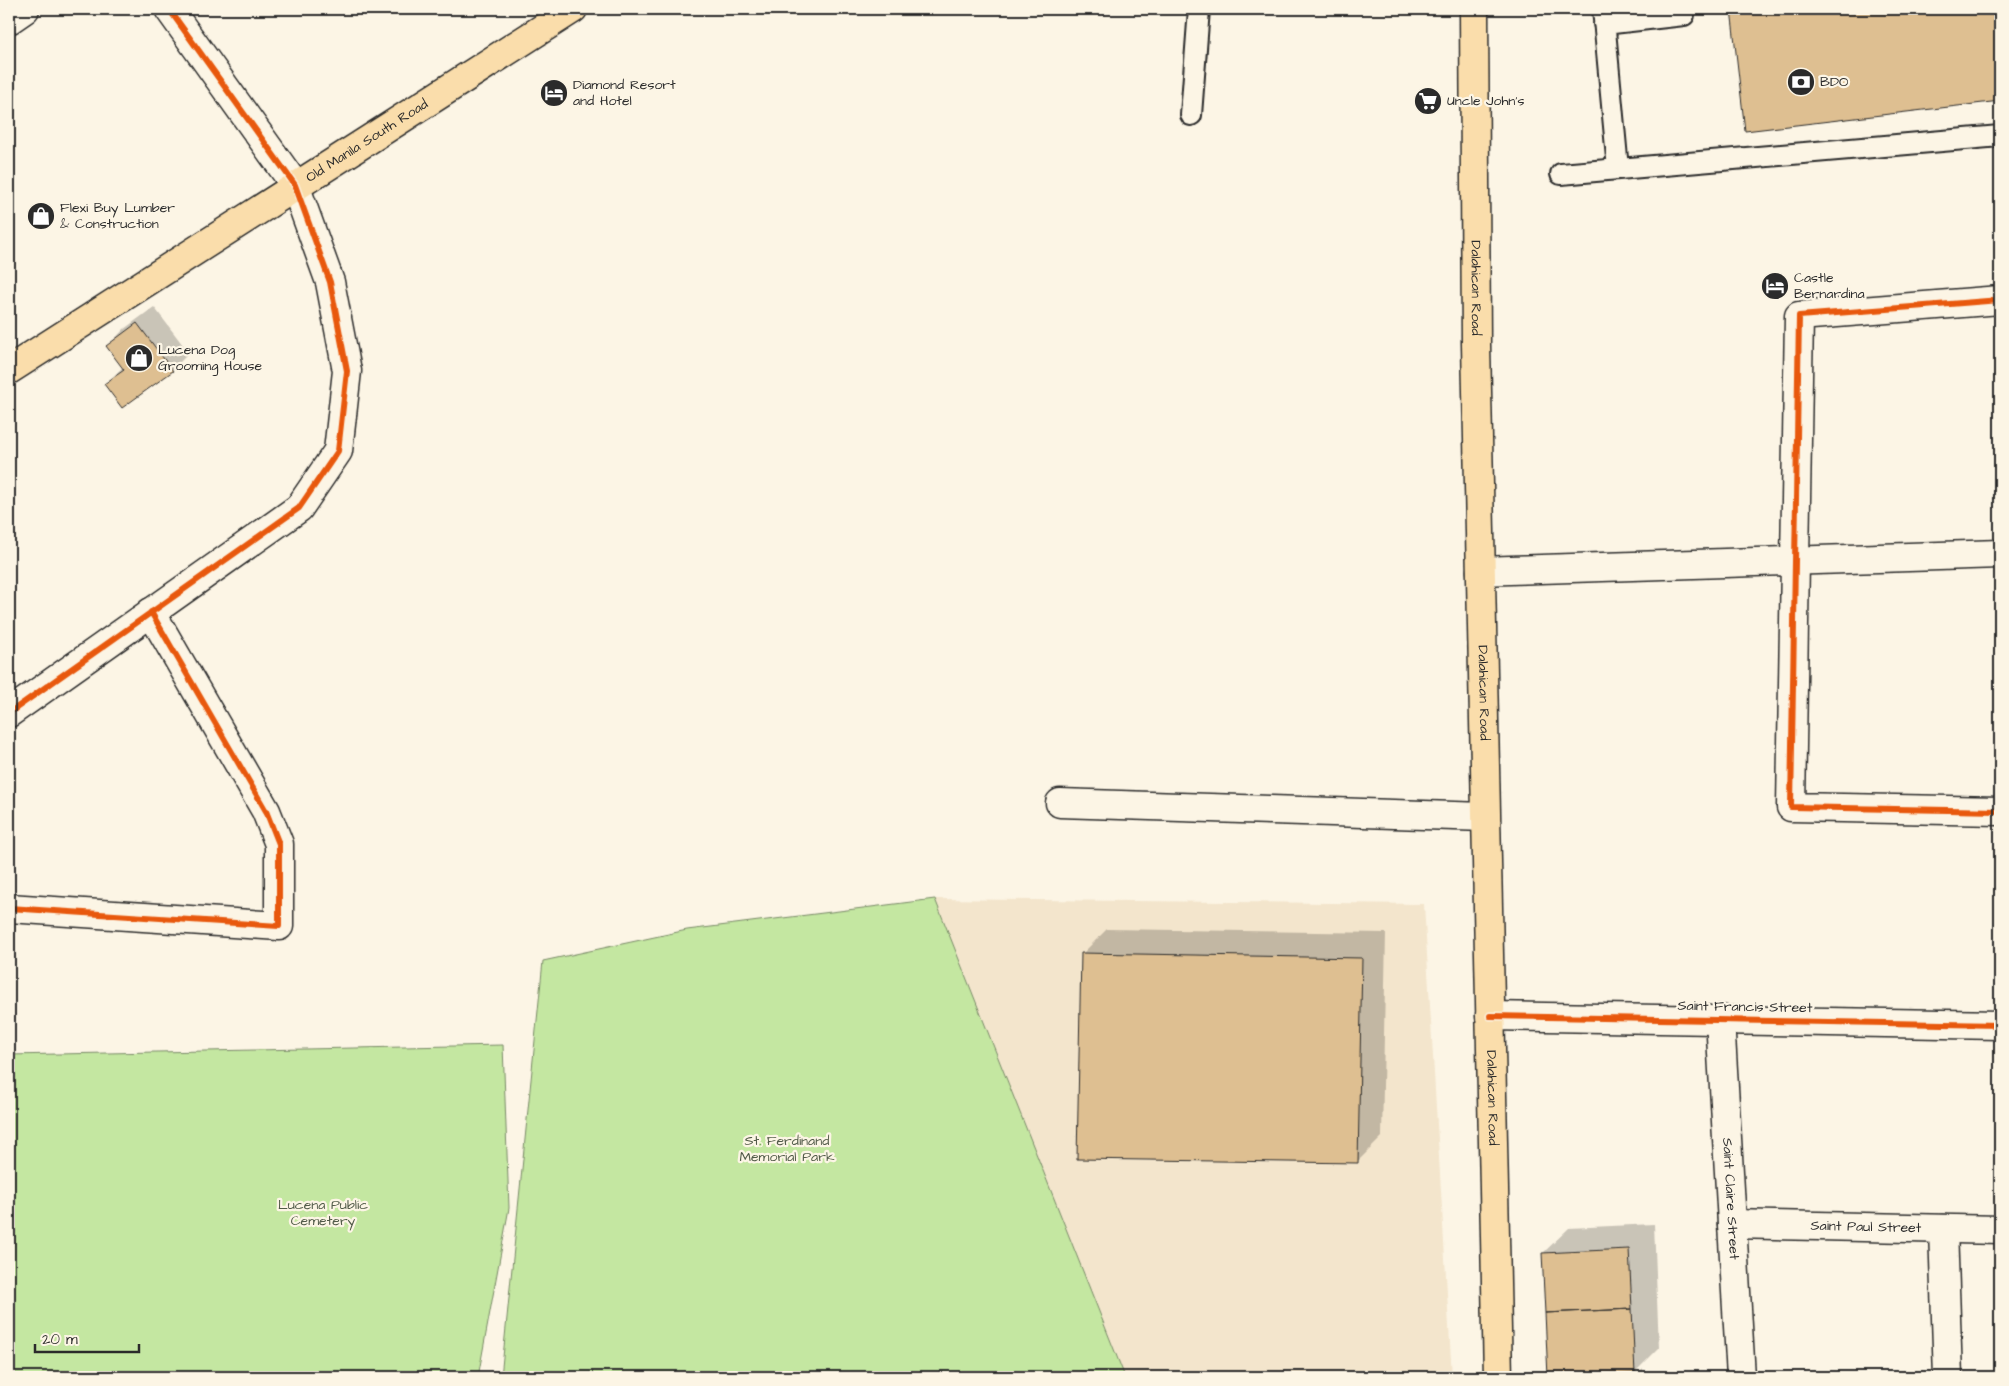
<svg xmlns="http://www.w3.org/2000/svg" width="2009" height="1386" font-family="'Architects Daughter',sans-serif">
<rect width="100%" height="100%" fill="#fcf5e5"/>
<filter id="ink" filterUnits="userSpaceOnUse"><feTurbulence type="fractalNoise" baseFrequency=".02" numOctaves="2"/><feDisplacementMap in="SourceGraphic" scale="10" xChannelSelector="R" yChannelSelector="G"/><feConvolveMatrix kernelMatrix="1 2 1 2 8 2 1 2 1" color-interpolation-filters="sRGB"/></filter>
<g filter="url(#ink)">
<path fill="#f3e5cc" d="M935,899L1424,904L1452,1377H1125Z"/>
<path fill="#c4e7a1" stroke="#788966" d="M935,899L1125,1377H501L543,961L687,930Z
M503,1045L509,1208L478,1377H9V1055Z"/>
<path fill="#0003" d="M1732,9H2000V99L1746,130Z
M154,307L189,353L172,370L105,384L123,367L108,346L124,329Z
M1107,929L1386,933L1382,1137L1357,1162L1082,954Z
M1654,1224L1659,1348L1630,1377H1549L1543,1253L1569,1228Z
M1643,1368V1377H1634Z"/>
<path fill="#debf91" stroke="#2b2b2b" d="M1731,9H2000V101L1745,131Z
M137,323L173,371L122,408L104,384L124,370L106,346Z
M1081,953L1362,958L1358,1163L1077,1159Z
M1629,1249L1632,1309L1545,1313L1542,1253Z
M1632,1309L1635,1374L1548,1377L1545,1313Z
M1635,1374V1377H1569Z"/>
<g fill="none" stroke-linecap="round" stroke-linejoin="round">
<defs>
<path id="lane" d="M1603,9L1618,169
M1604,24L1684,15
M1191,115L1199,9
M1561,174L2000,136"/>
<g id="street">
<path d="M9,20L25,9"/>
<path d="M2000,300L1799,316L1791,807L2000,811"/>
<path d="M1481,571L2000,554"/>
<path d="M9,713L299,508L338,451L347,371L330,282L295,185"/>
<path d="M1060,803L1485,817"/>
<path d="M9,908L279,926V844L266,811L151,612"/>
<path d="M1490,1016L2000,1025"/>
<path id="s1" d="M1720,1019L1741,1377"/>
<path id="s2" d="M1732,1224L2000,1230"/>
<path d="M1943,1229L1948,1377"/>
</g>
<path id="secondary" d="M169,9L295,185"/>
<g id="primary">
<path id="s3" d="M1474,9L1476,344L1498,1377"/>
<path id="s4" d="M9,370L573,9"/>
</g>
</defs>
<use href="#lane" stroke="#2b2b2b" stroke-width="24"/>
<use href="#street" stroke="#2b2b2b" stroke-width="31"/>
<use href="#secondary" stroke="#2b2b2b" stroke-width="31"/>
<use href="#primary" stroke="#2b2b2b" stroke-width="31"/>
<use href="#lane" stroke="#fcf5e5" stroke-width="20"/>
<use href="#street" stroke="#fcf5e5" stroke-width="28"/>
<use href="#secondary" stroke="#fcf5e5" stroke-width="28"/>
<use href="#primary" stroke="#faddab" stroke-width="28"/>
<defs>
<path id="cycleway" d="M2000,300L1799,316L1791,807L2000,811
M9,713L299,508L338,451L347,371L330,282L295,185L169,9
M9,908L279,926V844L266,811L151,612
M1490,1016L2000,1025"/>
</defs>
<use href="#cycleway" stroke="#fcf5e5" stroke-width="9"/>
<use href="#cycleway" stroke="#e8590c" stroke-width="6"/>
</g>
</g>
<defs>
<symbol id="bank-disc" viewBox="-11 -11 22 22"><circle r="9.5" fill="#2b2b2b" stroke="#fcf5e5"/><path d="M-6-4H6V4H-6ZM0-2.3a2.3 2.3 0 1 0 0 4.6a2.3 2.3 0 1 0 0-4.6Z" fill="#fff"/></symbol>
<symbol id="hotel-disc" viewBox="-11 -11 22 22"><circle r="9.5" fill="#2b2b2b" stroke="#fcf5e5"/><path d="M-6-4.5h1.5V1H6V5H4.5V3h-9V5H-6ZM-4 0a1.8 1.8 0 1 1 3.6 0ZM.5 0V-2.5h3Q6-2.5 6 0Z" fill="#fff"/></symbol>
<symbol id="supermarket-disc" viewBox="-11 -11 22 22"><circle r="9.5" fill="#2b2b2b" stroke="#fcf5e5"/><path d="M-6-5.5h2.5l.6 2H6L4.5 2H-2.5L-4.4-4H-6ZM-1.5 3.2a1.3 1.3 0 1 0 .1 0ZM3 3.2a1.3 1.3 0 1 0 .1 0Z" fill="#fff"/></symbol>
<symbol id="shop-disc" viewBox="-11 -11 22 22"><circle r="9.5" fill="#2b2b2b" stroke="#fcf5e5"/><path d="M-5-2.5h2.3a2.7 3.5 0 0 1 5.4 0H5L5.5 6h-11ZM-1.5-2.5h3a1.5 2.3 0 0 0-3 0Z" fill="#fff"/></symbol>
</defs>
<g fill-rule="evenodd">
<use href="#bank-disc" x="1785" y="66" width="32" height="32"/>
<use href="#hotel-disc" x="538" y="77" width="32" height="32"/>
<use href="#supermarket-disc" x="1412" y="85" width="32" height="32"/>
<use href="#shop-disc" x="25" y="200" width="32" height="32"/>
<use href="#hotel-disc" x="1759" y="270" width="32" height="32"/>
<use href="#shop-disc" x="123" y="342" width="32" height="32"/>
</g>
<g text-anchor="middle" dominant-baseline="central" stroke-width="4.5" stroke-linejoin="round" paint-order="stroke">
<g font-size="14" fill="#2b2b2b" stroke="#fcf5e5" text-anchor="start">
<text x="1820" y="82">BDO</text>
<text x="573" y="85">Diamond Resort<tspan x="573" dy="16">and Hotel</tspan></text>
<text x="1447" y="101">Uncle John's</text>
<text x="60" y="208">Flexi Buy Lumber<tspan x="60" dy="16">&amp; Construction</tspan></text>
<text x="1794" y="278">Castle<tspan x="1794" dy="16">Bernardina</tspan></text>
<text x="158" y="350">Lucena Dog<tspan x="158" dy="16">Grooming House</tspan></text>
</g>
<g font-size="14" fill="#2b2b2b" stroke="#fcf5e5">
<text stroke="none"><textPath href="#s4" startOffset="425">Old Manila South Road</textPath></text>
<text stroke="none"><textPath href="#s3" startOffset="279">Dalahican Road</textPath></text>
<text stroke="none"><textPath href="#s3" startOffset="684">Dalahican Road</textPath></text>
<text transform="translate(1745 1007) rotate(1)">Saint Francis Street</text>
<text stroke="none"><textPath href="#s3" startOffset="1089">Dalahican Road</textPath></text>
<text stroke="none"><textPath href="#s1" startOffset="180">Saint Claire Street</textPath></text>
<text stroke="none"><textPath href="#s2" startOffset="134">Saint Paul Street</textPath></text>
</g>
<g font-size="14" fill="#515a48" stroke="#fcf5e5">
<text x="787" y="1141">St. Ferdinand<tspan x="787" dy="16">Memorial Park</tspan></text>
<text x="323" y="1205">Lucena Public<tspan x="323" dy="16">Cemetery</tspan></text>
</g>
</g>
<rect width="2009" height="1386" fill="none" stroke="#fcf5e5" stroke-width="30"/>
<rect x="15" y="15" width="1979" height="1356" fill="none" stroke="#2b2b2b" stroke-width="2" filter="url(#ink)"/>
<path d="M35 1344v8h104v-8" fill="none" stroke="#2b2b2b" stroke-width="2.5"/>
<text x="42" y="1344" font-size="15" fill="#2b2b2b" stroke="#fcf5e5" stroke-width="4" paint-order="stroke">20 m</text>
</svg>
